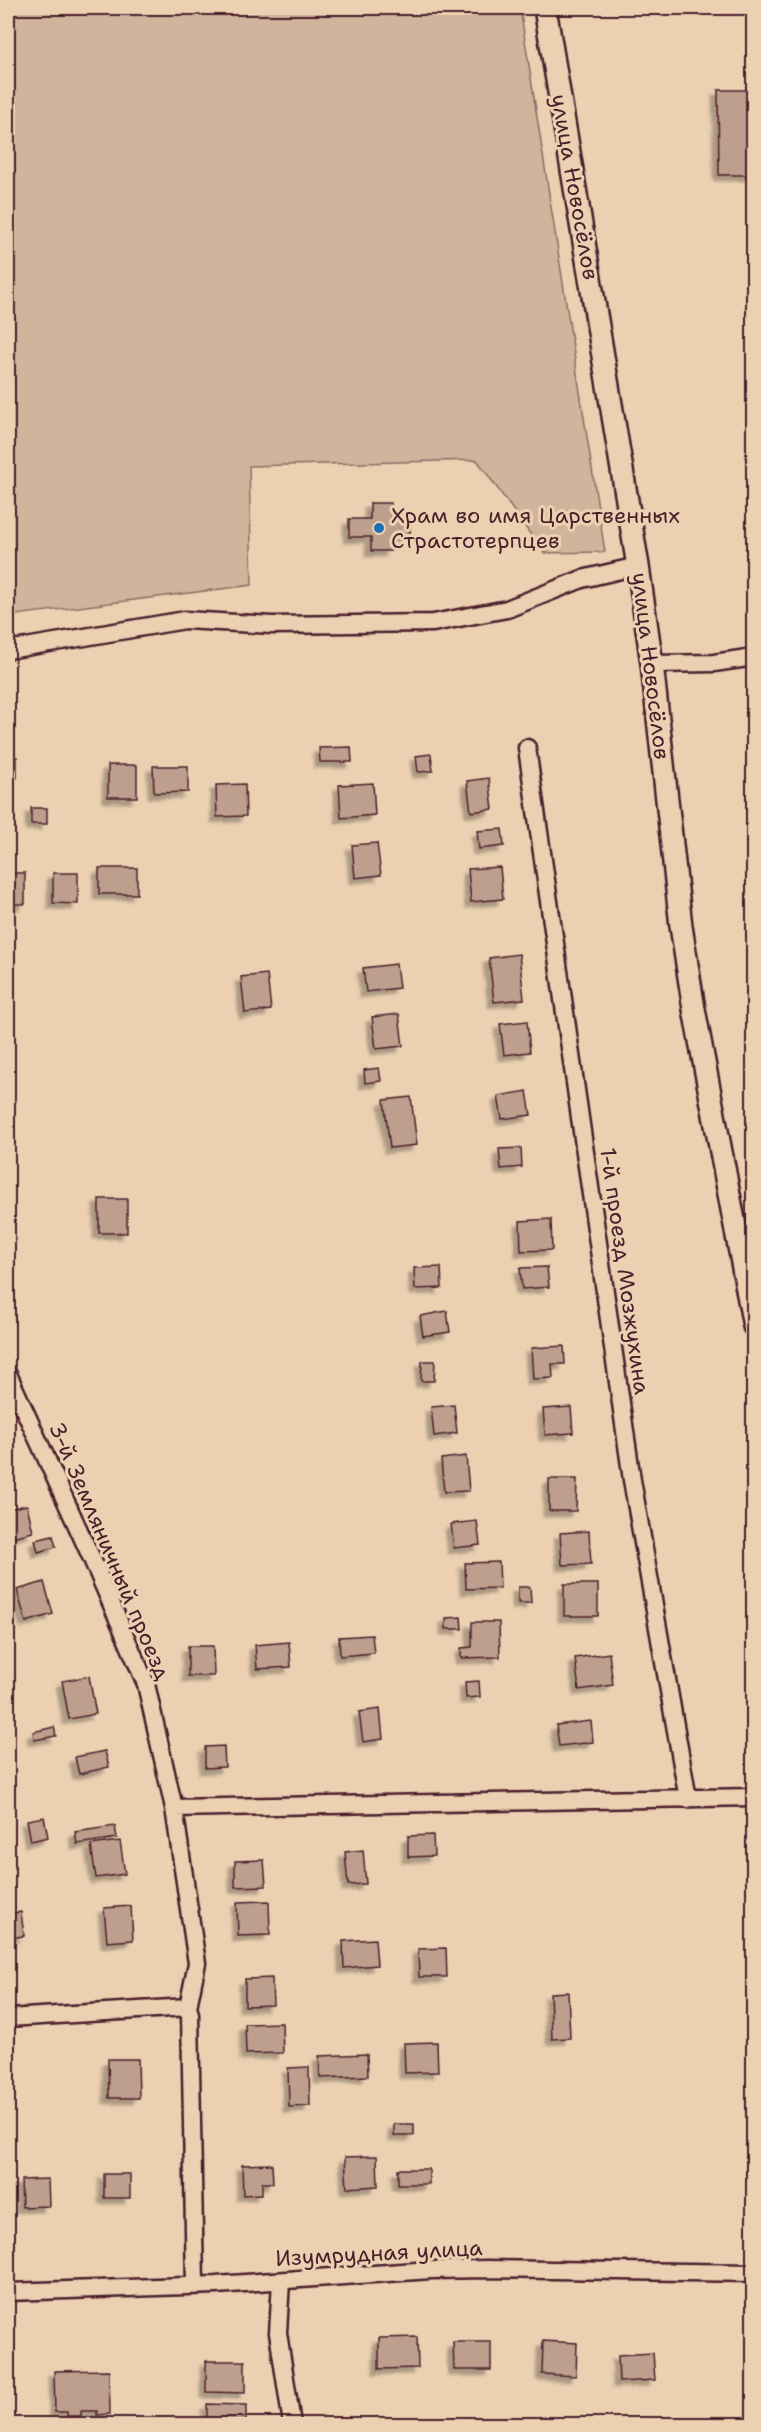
<svg xmlns="http://www.w3.org/2000/svg" width="761" height="2432" font-family="'Shantell Sans',sans-serif">
<defs>
<filter id="shadow"><feDropShadow dx="-5.5" dy="5.5" stdDeviation="1.5" flood-color="#0004"/></filter>
</defs>
<rect width="100%" height="100%" fill="#ebd1b2"/>
<filter id="ink" filterUnits="userSpaceOnUse"><feTurbulence type="fractalNoise" baseFrequency=".0167" numOctaves="2"/><feDisplacementMap in="SourceGraphic" scale="12" xChannelSelector="R" yChannelSelector="G"/><feConvolveMatrix kernelMatrix="1 2 1 2 8 2 1 2 1" color-interpolation-filters="sRGB"/></filter>
<g filter="url(#ink)">
<path fill="#d0b49c" stroke="#8d6a64" stroke-width="1.5" d="M8,8H520L605,552L544,553L477,460L249,466L252,585L8,616Z"/>
<path fill="#be9f8d" stroke="#4a1f2b" stroke-width="1.5" filter="url(#shadow)" d="M718,90H754V175H719Z
M370,503H391V519H410V536H391V551H371V537H349V519H370Z
M351,747L352,762H320L319,748Z
M431,754L433,771L418,772L416,756Z
M8,757H17V778H8Z
M108,765H137V797H108Z
M153,766H188V792L154,793Z
M489,778L493,809L471,812L467,781Z
M373,783L375,815L341,818L339,785Z
M245,784L246,816L217,817L216,785Z
M31,808H47V824H31Z
M502,829L504,846L479,849L477,831Z
M377,843L381,875L355,878L352,845Z
M500,867L503,899L471,902L468,869Z
M99,868H137V894H99Z
M8,873H25V904H8Z
M53,873H78V904L53,903Z
M519,954L524,999L494,1002L489,958Z
M396,964L399,988L366,992L363,968Z
M267,974L271,1010L245,1013L241,977Z
M399,1014L403,1046L376,1049L372,1017Z
M527,1021L530,1052L504,1055L500,1024Z
M379,1068L381,1081L365,1083L364,1070Z
M527,1091L531,1115L502,1119L498,1096Z
M411,1097L417,1145L390,1148L384,1100Z
M521,1148L522,1167L501,1169L499,1149Z
M99,1199H127V1233H99Z
M551,1219L552,1250L521,1251L520,1221Z
M441,1267L442,1288L415,1289L414,1268Z
M547,1267L549,1287L522,1289L520,1268Z
M447,1311L450,1332L423,1336L420,1316Z
M564,1346L565,1364H552L553,1378L533,1379L531,1348Z
M422,1361H435L434,1381H421Z
M454,1405L457,1433L434,1436L431,1407Z
M571,1407L573,1433L545,1435L543,1409Z
M466,1456L469,1491L444,1492L441,1459Z
M549,1479H577L576,1511H549Z
M27,1505L33,1532L8,1538V1509Z
M477,1521L480,1545L454,1548L451,1524Z
M589,1531L591,1564L562,1565L560,1533Z
M53,1536L56,1547L38,1552L35,1540Z
M499,1562L500,1588L466,1589L465,1563Z
M44,1582L53,1614L26,1622L17,1590Z
M564,1584H598V1616H564Z
M518,1587H530L531,1603H518Z
M461,1617L462,1629H446V1618Z
M472,1622H499L500,1657L461,1658V1648L472,1647Z
M372,1635L374,1653L340,1656L339,1637Z
M289,1642L291,1667L257,1669L255,1645Z
M188,1646H213L214,1676H188Z
M609,1653L613,1685L579,1690L575,1658Z
M89,1676L96,1714L69,1719L62,1681Z
M479,1681L480,1697L466,1698L465,1682Z
M380,1709L383,1739L363,1742L359,1712Z
M591,1721L593,1742L559,1746L556,1725Z
M54,1727L56,1736L34,1740L33,1732Z
M224,1746L225,1767L205,1768V1747Z
M105,1751L109,1767L79,1774L75,1757Z
M44,1817L48,1837L31,1841L27,1820Z
M115,1826L117,1838L77,1844L75,1832Z
M433,1835L434,1856L408,1857V1836Z
M120,1841L125,1874L96,1878L91,1845Z
M363,1850L366,1884L348,1885L345,1852Z
M264,1860L266,1886L235,1887V1861Z
M269,1901L270,1935L238,1936L237,1902Z
M131,1906L133,1940L107,1942L104,1908Z
M21,1912L24,1936L8,1938V1914Z
M375,1939L377,1965L344,1968L343,1941Z
M446,1948L447,1977H419L418,1949Z
M272,1978L273,2005L245,2006V1979Z
M568,1992L570,2038L552,2039L550,1993Z
M282,2023L283,2053L246,2054L245,2024Z
M437,2042L438,2072L405,2073L404,2043Z
M367,2054L368,2076L320,2078L319,2056Z
M108,2059H138L139,2098H109Z
M309,2067L310,2106L289,2107L288,2068Z
M394,2124H414V2135H394Z
M377,2156L378,2186L347,2188L345,2157Z
M272,2164L273,2183H262V2194L243,2195L242,2165Z
M398,2169H429V2184H398Z
M104,2174H130V2198H104Z
M48,2179L49,2206L22,2207L21,2180Z
M417,2337L418,2368L379,2369V2338Z
M543,2341L577,2343L576,2376L542,2374Z
M453,2342H491V2370H454Z
M653,2353L655,2380L619,2382L618,2355Z
M206,2361H245V2393L206,2392Z
M109,2370L110,2414L97,2415V2411H81V2416H67V2412H55L54,2371Z
M207,2404L246,2405V2424H207Z"/>
<g fill="none" stroke-linecap="round" stroke-linejoin="round">
<defs>
<path id="minor" d="M8,650L185,620L272,625L433,623L507,609L582,579L638,566
M652,664L714,663L754,657
M527,748L632,1480L688,1799
M8,1374L92,1559L146,1684L174,1808L197,1963L188,2007L190,2014L195,2285
M174,1808L754,1797
M8,2018L188,2007
M281,2281L278,2333L292,2424
M8,2292L216,2285L431,2270L487,2269L754,2273"/>
<path id="tertiary" d="M545,8L638,566L652,664L681,926L694,1009L754,1326"/>
</defs>
<use href="#minor" stroke="#4a1f2b" stroke-width="21"/>
<use href="#tertiary" stroke="#4a1f2b" stroke-width="26"/>
<use href="#minor" stroke="#ebd1b2" stroke-width="16"/>
<use href="#tertiary" stroke="#ebd1b2" stroke-width="21"/>
</g>
</g>
<circle fill="#1f6fb2" stroke="#ebd1b2" stroke-width="2" cx="379" cy="528" r="6"/>
<g text-anchor="middle" dominant-baseline="central" stroke-width="6" stroke-linejoin="round" paint-order="stroke">
<g font-size="22" fill="#4a1f2b" stroke="#ebd1b2">
<text transform="translate(575 187) rotate(80)">улица Новосёлов</text>
<text transform="translate(651 666) rotate(83)">улица Новосёлов</text>
<text transform="translate(625 1271) rotate(82)">1-й проезд Мозжухина</text>
<text transform="translate(110 1551) rotate(67)">3-й Земляничный проезд</text>
<text transform="translate(379 2253) rotate(-3)">Изумрудная улица</text>
</g>
<g font-size="22" fill="#4a1f2b" stroke="#ebd1b2" text-anchor="start">
<text x="391" y="515">Храм во имя Царственных<tspan x="391" dy="25">Страстотерпцев</tspan></text>
</g>
</g>
<rect width="761" height="2432" fill="none" stroke="#ebd1b2" stroke-width="30"/>
<rect x="15" y="15" width="731" height="2402" fill="none" stroke="#4a1f2b" stroke-width="2" filter="url(#ink)"/>
</svg>
